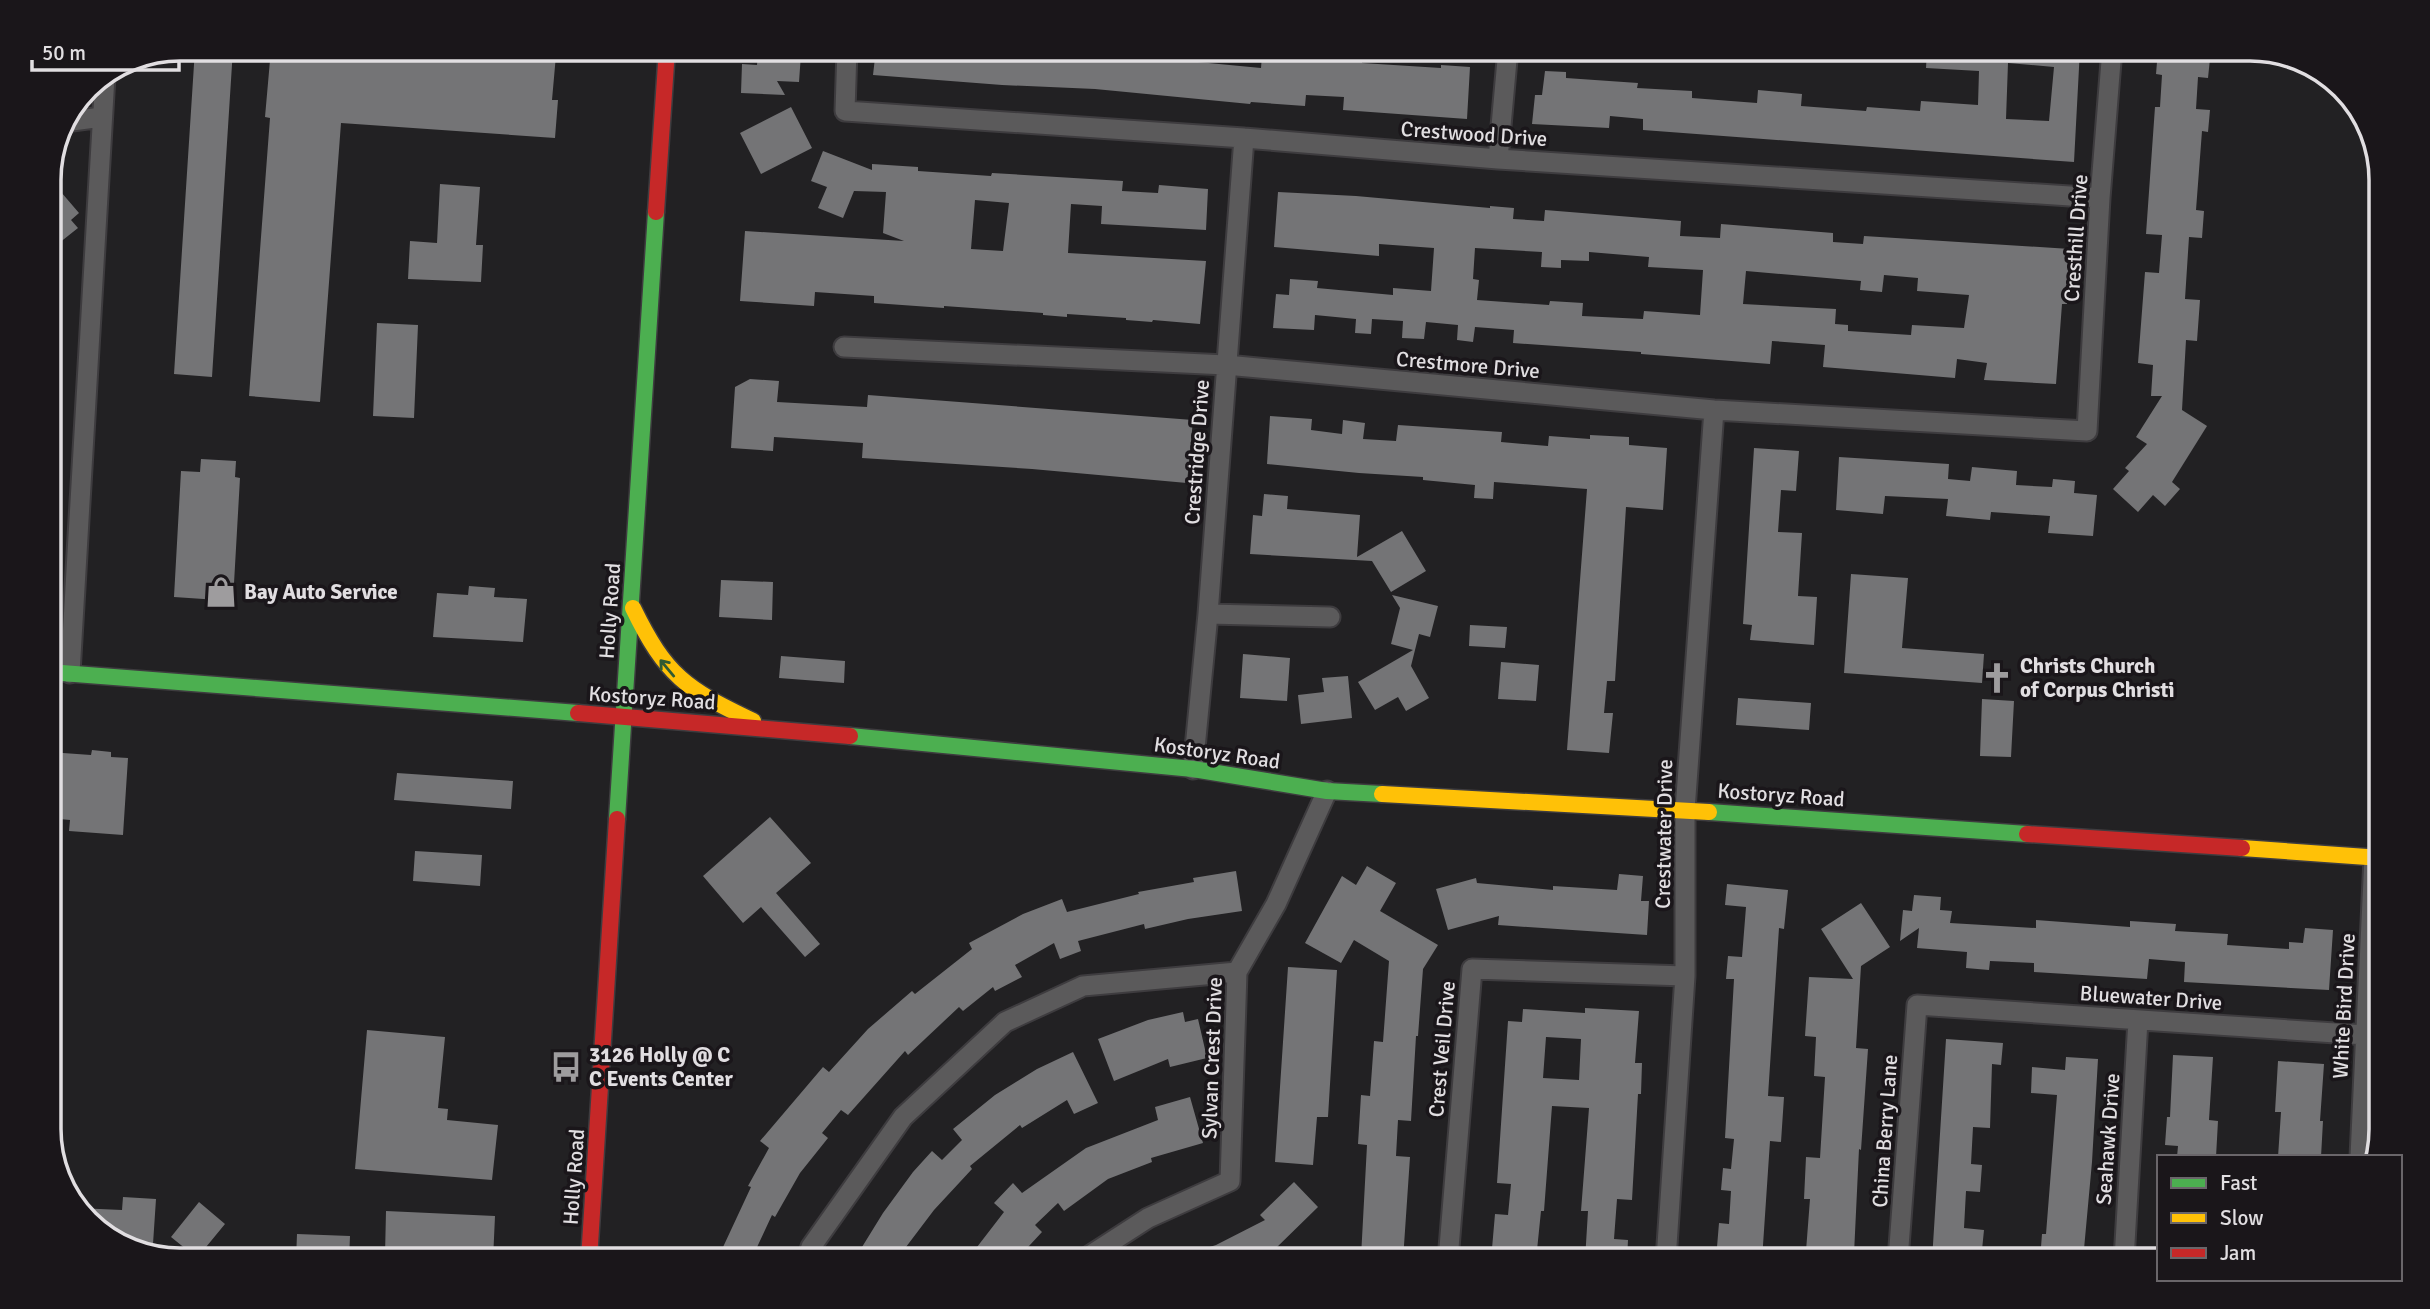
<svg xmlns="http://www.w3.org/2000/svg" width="2430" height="1309" font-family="Signika,sans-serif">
<rect width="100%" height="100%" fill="#222123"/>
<path fill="#747476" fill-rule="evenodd" d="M195,49H233L212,377L174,374Z
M271,49H482L556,55L552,100H558L555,138L341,123L320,402L249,396L270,118L265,117Z
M876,49L989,51L990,49H1036V51L1098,55L1099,49L1153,51V49H1189L1199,50L1198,62L1261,68L1262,55L1362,59V63L1441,68V65L1470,67L1467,119L1343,110L1344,97L1306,95L1305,106L1251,102L1250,104L1095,89L1002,85L873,75Z
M1927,49H2080L2074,162L1643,130V119L1610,116L1609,128L1532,124L1535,95H1542L1545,71L1566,72V78L1638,83L1637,88L1692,91V98L1757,103L1758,90L1802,94L1801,106L1866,111L1867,107L1920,111L1921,101L1978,105L1979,71L1926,68ZM2008,63L2054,67L2049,121L2006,119Z
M2178,49H2211L2208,78L2198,77L2196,109L2210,110L2208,132L2202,131L2196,210L2204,211L2202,238L2189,237L2185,299L2200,300L2197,341L2186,340L2182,410L2207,426L2172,482L2180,489L2165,506L2153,495L2138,512L2113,489L2129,471L2125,468L2147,444L2136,437L2162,396H2151L2153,365L2138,363L2145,272L2159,273L2162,235L2146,234L2155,107H2160L2162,75L2156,74L2158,50L2178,51Z
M758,51L801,54L799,82L777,81L785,95L741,93L742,64L757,65Z
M791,107L812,148L761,174L740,133Z
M823,151L872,170V164L918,167V171L991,176L992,173L1123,181L1122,191L1158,193L1159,185L1208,189L1206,230L1101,224L1102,206L1071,204L1068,253L1206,261L1200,324L1153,320L1152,322L1126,320V318L1067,314V317L1043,315V313L944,306V308L874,303V296L815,292L814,306L740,301L745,231L904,241L883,233L886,192L854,191L843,218L818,208L827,187L811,181ZM975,200L1009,203L1003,251L971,249Z
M49,178L79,213L71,220L78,228L49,251Z
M440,184L480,187L476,245H483L481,282L408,279L410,241L437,243Z
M1278,192L1356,196L1490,208V206L1514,208L1513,219L1544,221L1545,210L1681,221L1680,236L1720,238L1721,224L1833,233V242L1863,244L1864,236L2070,249L2067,304H2062L2056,384L1984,380L1987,363L1957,359L1955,378L1823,367L1825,345L1772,341L1770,364L1641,354V352L1513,343L1514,330L1475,327L1473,342L1457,340L1458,325L1426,322L1424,339L1402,338L1403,321L1372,319L1371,334L1355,333L1356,319L1315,315L1314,330L1273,328L1276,294L1289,295L1290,279L1318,281L1317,288L1393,295V288L1431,291L1434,248L1379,244V256L1274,247ZM1475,248L1542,252L1541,267L1561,268V260L1589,261V252L1649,257L1648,267L1703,270L1700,315L1644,311L1643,319L1582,316L1583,303L1550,301L1549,305L1477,300L1479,280L1473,279ZM1746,271L1861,281L1860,290L1882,292L1884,275L1918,278L1917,291L1969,295L1964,328L1912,325L1911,335L1848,331V325L1835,324L1836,309L1743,304Z
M377,323L418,325L414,418L373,416Z
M750,379L779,381L777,402L867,407L868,395L1193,420L1187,483L1032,469L862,458L863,443L774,437L773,451L731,448L735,387Z
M1270,416L1312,419L1311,430L1342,434L1343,420L1365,423L1363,439L1396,441L1398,425L1502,432L1501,442L1548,446L1549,436L1590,439V435L1629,437V445L1667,448L1663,510L1626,507L1615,681H1607L1604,713H1613L1609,753L1567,750L1587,489L1494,482L1493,499L1474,498L1475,485L1423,480V477L1359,473L1267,464Z
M1754,448L1799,451L1796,491L1781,490L1778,532L1802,533L1798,596L1817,597L1814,645L1750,640L1752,625L1743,624Z
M1839,457L1949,464L1948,479L1970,481L1972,467L2017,471L2016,485L2052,487L2053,479L2075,481L2074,493L2097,495L2093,536L2048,533L2050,516L1991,512L1990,520L1946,516L1948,499L1885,496L1883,514L1836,510Z
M201,459L236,461L235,477L240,478L233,601L174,597L181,471L200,472Z
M1264,494L1288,496L1287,509L1360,515L1357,557L1402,531L1426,571L1391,592L1372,561L1250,554L1253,515L1262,516Z
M1851,574L1908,578L1902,648L1984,654L1982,683L1844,673Z
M721,580L773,582L772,620L719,617Z
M469,586L495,588L494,597L527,599L523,642L433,637L437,593L468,595Z
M1392,595L1438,606L1430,637L1419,634L1411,666L1429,698L1406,711L1398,697L1375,710L1358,682L1413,650L1391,644L1400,608Z
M1470,625L1507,627L1505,648L1469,646Z
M1243,654L1290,658L1287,701L1240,698Z
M781,656L845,661L844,683L779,678Z
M1501,662L1539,665L1536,701L1498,699Z
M1348,676L1352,718L1301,724L1298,695L1324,692L1322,678Z
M1738,698L1811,703L1809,730L1736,725Z
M1982,699L2014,701L2011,757L1980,756Z
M92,750L111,752V757L128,758L123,835L69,831L70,820L49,818V752L91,755Z
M397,773L513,781L511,809L394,800Z
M770,817L811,863L776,893L820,944L805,957L761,907L743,923L703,876Z
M415,851L482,855L480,886L413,881Z
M1367,866L1396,883L1380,911L1438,945L1423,969L1418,1036H1416L1411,1121L1398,1120L1396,1156L1410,1157L1403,1260L1361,1257L1367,1145L1358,1144L1361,1095L1370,1096L1374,1041L1383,1042L1389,961L1354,940L1341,963L1305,943L1342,876L1356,885Z
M1236,871L1242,911L1188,919L1145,929L1144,924L1078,941L1081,951L1060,959L1054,943L1015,965L1022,977L995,991L993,987L963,1011L959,1007L908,1055L905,1051L848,1115L841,1110L822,1133L828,1138L800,1173L775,1217L772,1215L751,1260H717L751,1187L748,1186L769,1148L760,1141L823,1067L829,1072L868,1029L912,991L915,994L972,949L969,943L1023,914L1062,899L1067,912L1139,894L1138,892L1194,882L1193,878Z
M1619,874L1643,876L1641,901H1649L1647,935L1498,925L1499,916L1448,930L1436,889L1476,878L1477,883L1553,890V886L1617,890Z
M1727,884L1788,890L1784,929L1779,928L1768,1096L1784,1097L1781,1142L1770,1141L1762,1260H1734V1248L1717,1247L1719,1223L1729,1224L1731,1191L1721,1190L1723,1168L1731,1169L1734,1139L1725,1138L1734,979H1726L1728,956L1742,957L1746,907L1725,905Z
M1914,895L1941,897L1940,910L1952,911L1950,923L2036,928V920L2130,927V921L2176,924L2175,931L2228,934L2227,945L2289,949V942L2303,943L2305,928L2333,930L2329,990L2184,982L2185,962L2149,959L2147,979L2034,972V963L1990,961L1989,970L1966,968L1967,952L1917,948L1919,928L1900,941L1903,910L1912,911Z
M1861,903L1890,947L1861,966L1856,1048L1868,1049L1861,1150L1859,1149L1854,1254L1806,1251L1810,1199H1804L1806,1157L1820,1158L1825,1077L1814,1076L1816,1037L1805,1036L1809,977L1853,979L1821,929Z
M1288,967L1337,970L1328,1117H1317L1313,1165L1275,1162Z
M1585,1008L1639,1011L1635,1063H1642L1641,1094H1638L1632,1200L1617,1199L1614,1239L1628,1240L1627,1260H1585L1588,1211H1581L1589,1108L1552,1106L1544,1211H1541L1536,1260H1491L1495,1214L1508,1215L1511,1184L1497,1183L1508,1021L1522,1022L1523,1009L1585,1013ZM1546,1037L1581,1039L1579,1080L1543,1078Z
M1183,1012L1185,1022L1198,1019L1207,1058L1170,1067L1168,1059L1114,1081L1098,1039L1148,1020Z
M367,1030L445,1037L438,1108L448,1109L447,1120L498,1125L492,1180L355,1169Z
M1946,1039L2003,1043L2001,1065L1992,1064L1990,1128L1973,1127L1971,1164L1982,1165L1980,1192L1966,1191L1964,1228L1984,1230L1982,1250L1966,1248L1965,1260H1932Z
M1073,1052L1098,1103L1074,1114L1067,1100L1022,1128L1020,1125L970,1166L972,1169L934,1210L906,1247L911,1250L905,1260H854L883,1213L913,1172L932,1151L942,1160L962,1140L953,1129L995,1095L1037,1069Z
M2173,1055L2213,1057L2209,1120L2218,1121L2216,1157H2177L2178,1146L2165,1145L2167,1117H2170Z
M2066,1057L2098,1059L2092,1162L2083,1260H2040L2042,1234H2046L2057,1095L2031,1093L2032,1067L2065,1070Z
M2278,1061L2324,1064L2320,1121H2323L2321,1157H2278L2281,1112H2275Z
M1190,1097L1203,1143L1151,1158L1152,1162L1108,1179L1064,1211L1058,1203L1035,1225L1042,1232L1016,1260H967L1004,1212L994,1203L1013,1183L1022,1193L1086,1148L1158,1120L1155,1107Z
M1294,1182L1318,1207L1274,1250L1279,1260H1182L1181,1256L1216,1245L1265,1220L1260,1215Z
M123,1197L156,1199L153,1244L116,1241L77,1208L122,1210Z
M199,1202L225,1224L197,1258L171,1237Z
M386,1211L495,1216L493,1260L385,1255Z
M297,1234L350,1236L349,1260H296Z"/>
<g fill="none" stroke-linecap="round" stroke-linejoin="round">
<defs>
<path id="street" d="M847,49L845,111L1244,138L1498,159L2100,198
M72,121L102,117
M1498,159L1508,49
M844,347L1226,365L1714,410L2087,431L2100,198L2112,49
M1208,614L1330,617
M70,673L105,76
M1193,769L1208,614L1244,138
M2360,1157L2374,858
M807,1260L811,1247L903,1117L1005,1022L1083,986L1237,972
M1083,1260L1148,1218L1230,1181L1237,972L1276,904L1327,791
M1448,1260L1472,969L1685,976
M1666,1260L1685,976V810L1714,410
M1898,1260L1917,1005L2381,1036
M2124,1260L2138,1020"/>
<path id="fast" d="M49,672L578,713
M850,736L1193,769L1327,791L1382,794
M1709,812L2027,834
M617,819L656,212"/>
<path id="slow" d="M633,608C666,676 686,689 753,721
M1382,794L1709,812
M2242,848L2381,858"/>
<path id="jam" d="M656,212L667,49
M578,713L850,736
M2027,834L2242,848
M589,1260L617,819"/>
</defs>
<use href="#street" stroke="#3e3c3f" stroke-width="23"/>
<use href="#fast" stroke="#3e3c3f" stroke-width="19"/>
<use href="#slow" stroke="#3e3c3f" stroke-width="19"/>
<use href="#jam" stroke="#3e3c3f" stroke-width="19"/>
<use href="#street" stroke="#5b5a5b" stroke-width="19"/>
<use href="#fast" stroke="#4caf50" stroke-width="16"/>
<use href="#slow" stroke="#ffc107" stroke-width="16"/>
<use href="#jam" stroke="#c62828" stroke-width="16"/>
</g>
<defs><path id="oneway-shaft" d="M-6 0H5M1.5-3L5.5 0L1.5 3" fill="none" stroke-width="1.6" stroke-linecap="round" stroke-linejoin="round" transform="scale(1.75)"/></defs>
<use stroke="#305b32" href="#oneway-shaft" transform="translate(667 668) rotate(-130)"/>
<defs>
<symbol id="shop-bare" viewBox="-9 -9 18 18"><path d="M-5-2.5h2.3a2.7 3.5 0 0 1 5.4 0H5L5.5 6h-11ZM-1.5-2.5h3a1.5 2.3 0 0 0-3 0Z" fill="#9e9c9e" stroke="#1a161a" stroke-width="2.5" paint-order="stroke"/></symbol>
<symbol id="church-bare" viewBox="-9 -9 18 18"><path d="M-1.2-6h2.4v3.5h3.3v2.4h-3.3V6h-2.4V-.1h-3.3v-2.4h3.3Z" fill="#9e9c9e" stroke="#1a161a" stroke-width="2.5" paint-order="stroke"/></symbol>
<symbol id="bus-bare" viewBox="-9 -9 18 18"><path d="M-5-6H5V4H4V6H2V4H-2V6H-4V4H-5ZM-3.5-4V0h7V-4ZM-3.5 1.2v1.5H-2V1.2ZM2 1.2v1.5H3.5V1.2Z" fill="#9e9c9e" stroke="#1a161a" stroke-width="2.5" paint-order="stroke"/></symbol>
</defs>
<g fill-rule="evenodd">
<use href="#shop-bare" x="199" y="570" width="44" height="44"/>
<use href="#church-bare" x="1975" y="656" width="44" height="44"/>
<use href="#bus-bare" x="544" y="1045" width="44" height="44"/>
</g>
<g text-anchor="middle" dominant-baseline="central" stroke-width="7" stroke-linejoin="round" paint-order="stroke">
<g font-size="21" fill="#e1dee1" stroke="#1a161a">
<text transform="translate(1474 134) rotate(4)">Crestwood Drive</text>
<text transform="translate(2076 238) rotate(-86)">Cresthill Drive</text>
<text transform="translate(1468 365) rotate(5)">Crestmore Drive</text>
<text transform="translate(1197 452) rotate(-86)">Crestridge Drive</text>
<text transform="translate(610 611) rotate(-86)">Holly Road</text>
<text transform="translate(652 698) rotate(4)">Kostoryz Road</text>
<text transform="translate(1217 753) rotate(8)">Kostoryz Road</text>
<text transform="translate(1781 795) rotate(4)">Kostoryz Road</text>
<text transform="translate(1664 834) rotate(-89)">Crestwater Drive</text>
<text transform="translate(2151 998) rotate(4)">Bluewater Drive</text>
<text transform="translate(2344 1006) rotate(-87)">White Bird Drive</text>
<text transform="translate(1442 1049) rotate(-85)">Crest Veil Drive</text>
<text transform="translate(1212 1058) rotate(-88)">Sylvan Crest Drive</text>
<text transform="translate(1885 1131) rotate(-86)">China Berry Lane</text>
<text transform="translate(2108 1139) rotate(-86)">Seahawk Drive</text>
<text transform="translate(574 1177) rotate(-86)">Holly Road</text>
</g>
<g font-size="21" font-weight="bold" fill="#e1dee1" stroke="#1a161a" text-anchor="start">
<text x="244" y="592">Bay Auto Service</text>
<text x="2020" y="666">Christs Church<tspan x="2020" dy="24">of Corpus Christi</tspan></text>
<text x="589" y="1055">3126 Holly @ C<tspan x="589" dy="24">C Events Center</tspan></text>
</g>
</g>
<path d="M0 0H2430V1309H0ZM180 61H2250A119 119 0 0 1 2369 180V1129A119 119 0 0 1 2250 1248H180A119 119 0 0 1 61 1129V180A119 119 0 0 1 180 61Z" fill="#1a161a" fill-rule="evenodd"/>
<path fill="none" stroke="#e1dee1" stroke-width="3.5" d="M180 61H2250A119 119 0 0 1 2369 180V1129A119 119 0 0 1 2250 1248H180A119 119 0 0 1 61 1129V180A119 119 0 0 1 180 61Z"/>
<rect x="2157" y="1155" width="245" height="126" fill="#1a161a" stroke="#6a666a" stroke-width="2"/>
<rect x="2171" y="1178" width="35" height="10" fill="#4caf50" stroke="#6a666a" stroke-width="2"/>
<text x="2220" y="1190" font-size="21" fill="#e1dee1">Fast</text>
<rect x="2171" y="1213" width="35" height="10" fill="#ffc107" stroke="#6a666a" stroke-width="2"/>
<text x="2220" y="1225" font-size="21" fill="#e1dee1">Slow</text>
<rect x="2171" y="1248" width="35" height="10" fill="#c62828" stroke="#6a666a" stroke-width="2"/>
<text x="2220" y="1260" font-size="21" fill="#e1dee1">Jam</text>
<path d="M32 60v10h147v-10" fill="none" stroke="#e1dee1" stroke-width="3.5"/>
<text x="42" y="60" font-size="21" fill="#e1dee1" stroke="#1a161a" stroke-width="5" paint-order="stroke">50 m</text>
</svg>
